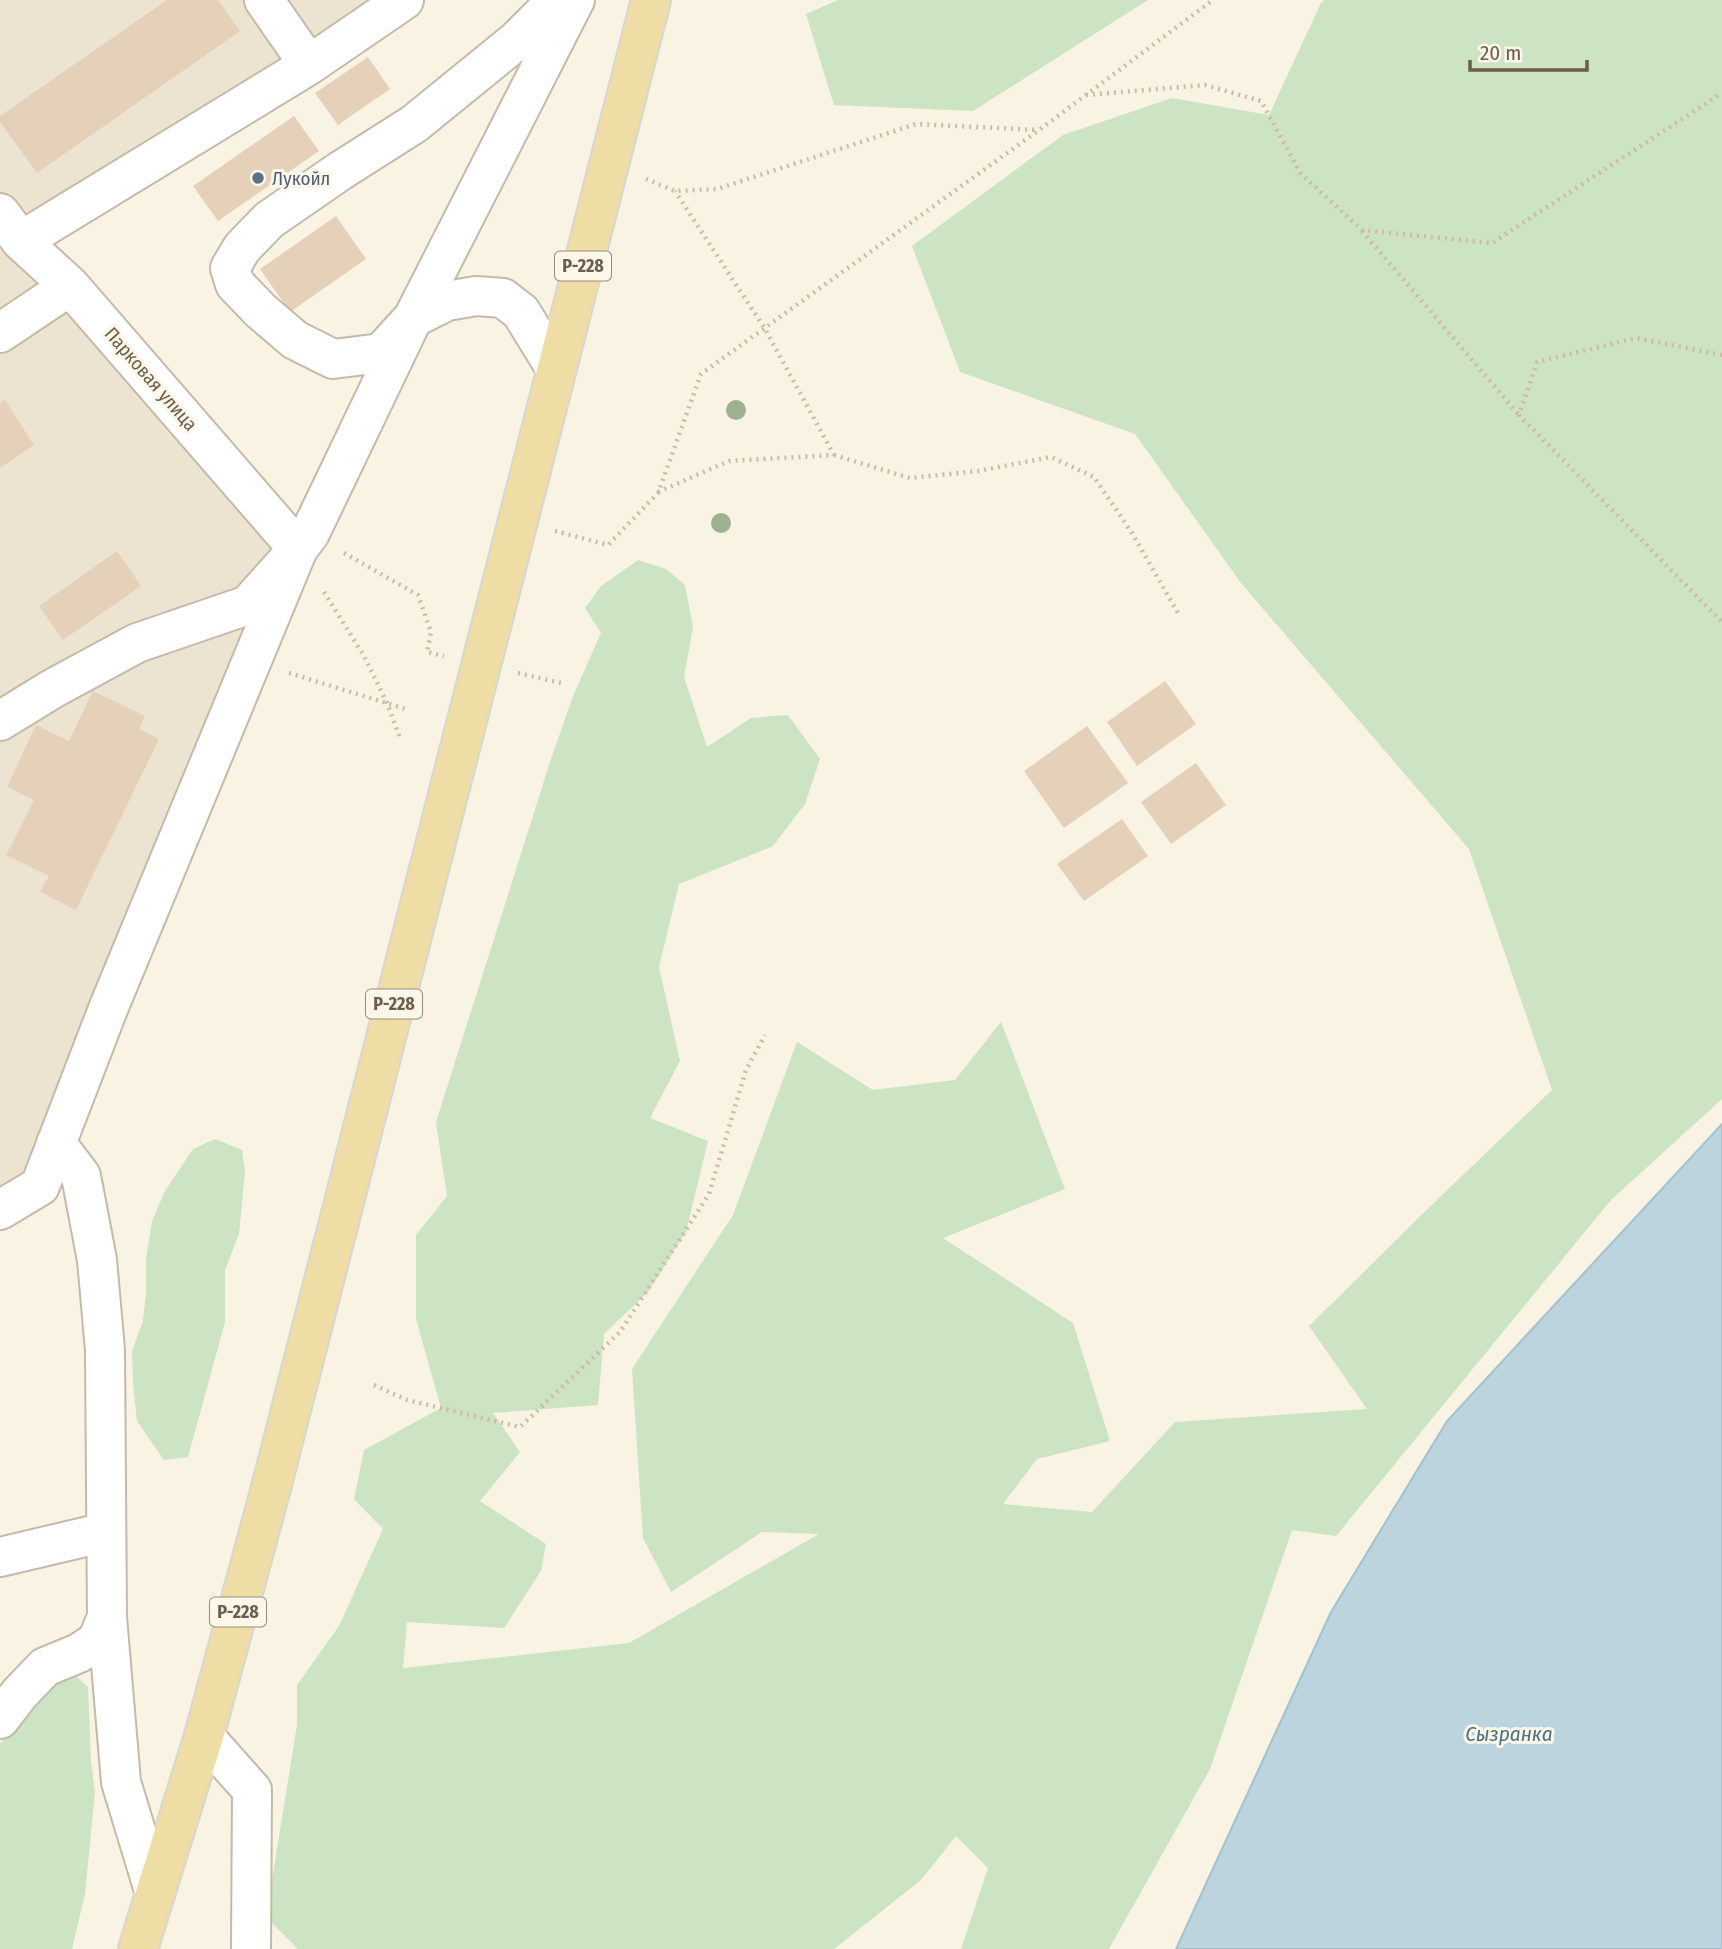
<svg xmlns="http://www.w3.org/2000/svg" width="1722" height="1949" font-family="'Fira Sans Condensed',sans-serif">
<rect width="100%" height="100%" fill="#f8f3e3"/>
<path fill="#ece3d1" d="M0,0H381L42,238L272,552L42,1173L0,1195Z"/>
<path fill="#cce3c4" d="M838,0H1148L973,111L834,105L806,14Z
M1325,0H1722V1099L1611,1200L1336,1536L1292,1530L1210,1769L1109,1949H961L988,1868L956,1836L921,1880L834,1949H298L266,1917L297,1725V1685L339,1626L383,1529L354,1499L364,1450L441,1408L416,1319V1235L447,1196L436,1122L551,759L573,696L601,633L585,608L601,586L638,560L666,569L685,585L693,627L684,677L707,747L751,718L788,715L820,759L805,804L773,846L679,884L659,967L680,1061L650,1118L708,1141L686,1232L648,1292L604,1334L598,1405L493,1413L520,1452L480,1501L546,1544L541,1571L504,1628L407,1622L403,1668L629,1643L819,1534L762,1532L671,1592L643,1538L632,1369L733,1215L797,1042L873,1090L955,1080L1001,1022L1065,1189L943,1238L1073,1323L1110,1441L1037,1459L1003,1504L1092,1512L1175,1422L1367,1409L1309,1326L1443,1194L1552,1090L1469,849L1241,583L1135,434L960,372L912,246L1063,135L1172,98L1269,115L1321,3Z
M215,1139L242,1150L245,1172L239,1234L225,1270V1322L188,1457L164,1460L137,1421L133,1383L132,1351L143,1321L146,1292V1259L152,1221L165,1191L193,1149Z
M75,1675L88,1687L91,1761L95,1792L85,1894L72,1949H0V1744L20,1711L53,1682Z"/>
<path fill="#bbd4de" stroke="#a3c1cf" stroke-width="2" d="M1722,1124V1949H1176L1331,1612L1447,1421Z"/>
<path fill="#e5d1ba" d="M167,0H218L240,31L37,173L0,122V116Z
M368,57L390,89L338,125L315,93Z
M294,116L319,151L218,221L193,186Z
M336,216L366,259L290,312L260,269Z
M5,400L34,445L0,468V403Z
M117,551L141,586L63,640L39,606Z
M1165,681L1196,724L1137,766L1107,722Z
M93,691L145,716L139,729L159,739L76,910L40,892L49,876L6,855L34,800L7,787L36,725L69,741Z
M1087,726L1128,783L1064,828L1024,771Z
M1196,763L1226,805L1171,844L1141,802Z
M1122,819L1148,856L1084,901L1057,864Z"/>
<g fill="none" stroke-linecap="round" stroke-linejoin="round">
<defs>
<path id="minor" d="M264,0L309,65
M0,213L21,241L70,286L298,549L248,605L137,643L52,689L0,721
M21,241L309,65L404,0
M0,333L70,286
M556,369L521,312L503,298L476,296L447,301L413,318L381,353L333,359L295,340L261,311L235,284L230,268L242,248L269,220L340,171L414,124L516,41L557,0
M56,1143L81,1176L97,1260L105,1350L107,1617L121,1782L155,1894
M0,1210L40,1186L108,1009L298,549L310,533L413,318L575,0
M0,1557L106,1532
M0,1719L20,1693L45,1667L79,1653L97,1641L107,1617
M204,1736L252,1790L251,1949"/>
<path id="major" d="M138,1949L204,1736L271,1488L651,0"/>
</defs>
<use href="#minor" stroke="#c5baa9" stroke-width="42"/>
<use href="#major" stroke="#d9d5d1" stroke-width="42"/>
<path stroke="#cebaa3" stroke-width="4.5" stroke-dasharray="2 5" stroke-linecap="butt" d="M1086,95L1205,85L1261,101L1301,174L1362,230L1492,243L1722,93
M646,179L675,191L717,189L916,124L1037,130
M1362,231L1519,415
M1722,355L1636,338L1537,362L1519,415L1722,622
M834,455L910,478L978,471L1051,457L1094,477L1132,533L1178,613
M658,492L729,461L834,455L765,329L675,191
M555,531L608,545L658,493L701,374L1039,130L1213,0
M344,553L418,595L431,632L427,652L444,656
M324,592L364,656L387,703L400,738
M289,673L409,710
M518,673L561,683
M374,1385L407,1400L520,1427L620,1332L709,1194L746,1070L765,1035"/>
<use href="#minor" stroke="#fff" stroke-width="38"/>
<use href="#major" stroke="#eedda4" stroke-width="38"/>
</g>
<g fill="#9eb190">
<circle cx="736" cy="410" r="10"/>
<circle cx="721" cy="523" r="10"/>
</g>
<circle fill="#5c6f8a" stroke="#fcf7e9" stroke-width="2.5" cx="258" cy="178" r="7"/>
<g text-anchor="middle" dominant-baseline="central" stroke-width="6" stroke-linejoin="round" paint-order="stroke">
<g fill="#fcf7e9" stroke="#978b7c" stroke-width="2">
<rect x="555" y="251.5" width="56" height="29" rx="5"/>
<rect x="366" y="989.5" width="56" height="29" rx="5"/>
<rect x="210" y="1597.5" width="56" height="29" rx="5"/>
</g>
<g font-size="18" font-weight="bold" fill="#6c5d4d">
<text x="583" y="266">Р-228</text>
<text x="394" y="1004">Р-228</text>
<text x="238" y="1612">Р-228</text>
</g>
<g font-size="19" fill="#4e5e75" stroke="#fcf7e9" text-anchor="start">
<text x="272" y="178">Лукойл</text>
</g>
<g font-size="19" fill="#6c5d4d" stroke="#fcf7e9">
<text transform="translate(151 379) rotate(49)">Парковая улица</text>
</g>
<g font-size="21" font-style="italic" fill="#4d7283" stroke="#fcf7e9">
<text x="1509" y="1734">Сызранка</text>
</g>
</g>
<path d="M1470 60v10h117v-10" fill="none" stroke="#6c5d4d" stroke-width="3.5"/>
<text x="1480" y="60" font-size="21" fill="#6c5d4d" stroke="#fcf7e9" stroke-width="5" paint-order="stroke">20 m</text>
</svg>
